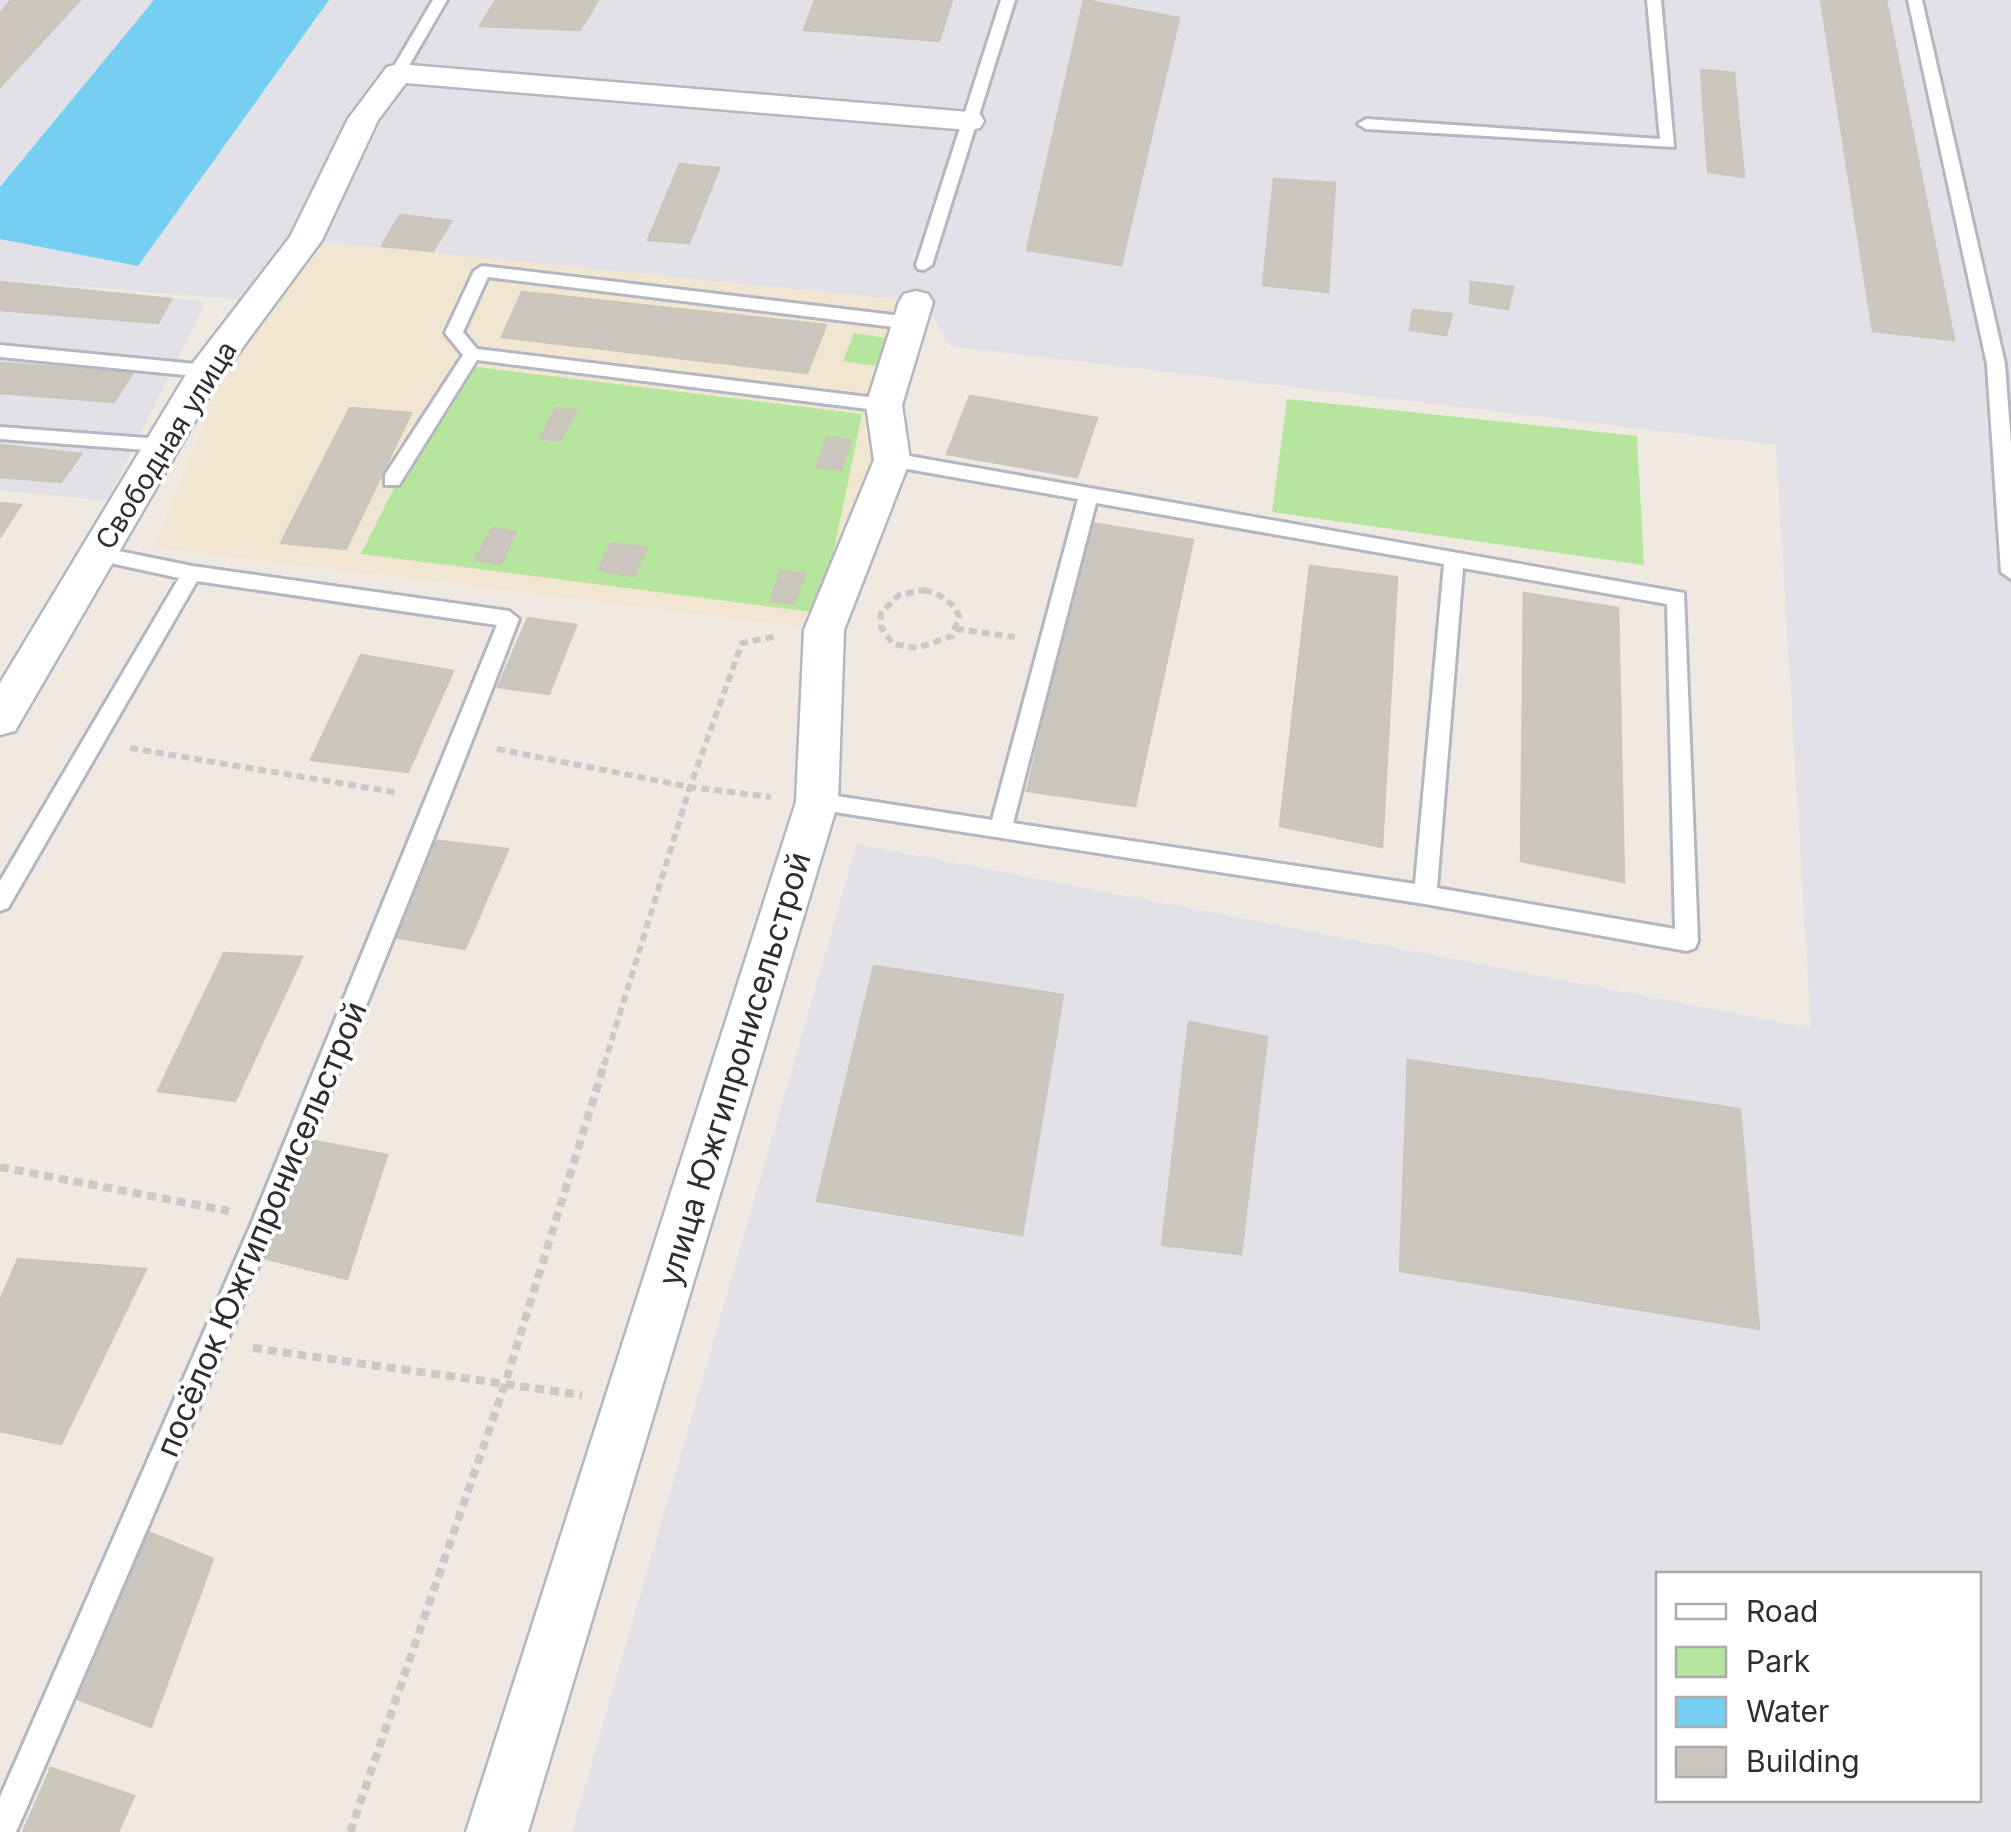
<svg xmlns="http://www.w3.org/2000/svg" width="2011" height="1832" font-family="Inter,sans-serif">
<rect width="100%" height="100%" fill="#efe9e1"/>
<path fill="#e3e1e8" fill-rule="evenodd" d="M0,0H2011V1832H572L857,844L1811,1028L1776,445L950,346L924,302L304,240L242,300L7,280L206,302L107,501L0,490ZM1658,1574H1978V1800H1658Z"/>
<path fill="#f0e6d1" d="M305,240L916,302L824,630L154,547L252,302Z"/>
<path fill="#b6e59e" d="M854,333L892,339L882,367L843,361Z
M468,366L862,414L821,613L361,554L444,389Z
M1287,399L1637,436L1644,565L1272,512Z"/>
<path fill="#75cff0" d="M154,0H329L138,266L0,239V187Z"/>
<path fill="#cbc7bf" stroke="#cbc5ba" stroke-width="2.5" d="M11,0H80L0,87V14Z
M496,0H598L580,30L480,26Z
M815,0H952L939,41L804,30Z
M1084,0L1179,18L1121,265L1027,250Z
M1821,0H1886L1954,340L1873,331Z
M1701,70L1734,73L1744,177L1708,172Z
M680,164L719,168L689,243L648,240Z
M1274,179L1335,183L1328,292L1263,285Z
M400,215L451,221L433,251L382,246Z
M0,282L171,299L158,323L0,310Z
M1471,282L1513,287L1508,309L1470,303Z
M522,292L826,325L807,373L502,337Z
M1413,310L1452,314L1446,335L1410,330Z
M0,363L133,372L114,402L0,393Z
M970,396L1097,418L1077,477L947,454Z
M350,408L411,413L346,549L281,543Z
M556,408L577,411L560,441L540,438Z
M827,437L851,440L841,470L817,467Z
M0,445L81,454L61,482L0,477Z
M0,503L21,505L0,537Z
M1091,523L1193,540L1135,806L1027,791Z
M492,528L516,532L501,564L475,560Z
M611,543L647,548L634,576L598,570Z
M1310,566L1397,577L1382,847L1280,826Z
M781,571L805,574L794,604L770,601Z
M1524,593L1618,608L1624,882L1521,861Z
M528,618L576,625L549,694L498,687Z
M361,655L453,671L408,772L311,760Z
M431,840L508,849L465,949L389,936Z
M224,953L302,957L235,1101L158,1091Z
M874,966L1063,995L1022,1235L817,1201Z
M1189,1022L1267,1037L1241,1254L1162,1245Z
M1408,1060L1740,1109L1759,1329L1400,1271Z
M309,1140L387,1155L347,1279L263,1258Z
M18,1259L146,1269L61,1444L0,1431V1301Z
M148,1532L213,1559L151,1727L75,1698Z
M51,1768L134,1796L118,1832H23Z"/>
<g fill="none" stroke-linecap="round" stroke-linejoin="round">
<defs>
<path id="service" d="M433,0H447L403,76H393L390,73Z
M1001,0H1015L932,265L924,270L918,269L916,265Z
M1647,0H1661L1674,147L1366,129L1358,124L1366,119L1660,139Z
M1908,0H1922L2005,364L2011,445V579L2001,572L1987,364Z
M482,266L910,317L919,323L910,329L488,277L463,332L477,349L884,399L893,405L884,411L477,360L399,485H385V475L463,355L445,333L474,271Z
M0,345L206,365L215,371L206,377L0,357Z
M0,427L160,439L169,445L160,451L0,439Z
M892,453L1684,593L1698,941L1695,948L1687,951L1425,904L809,808L806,802L809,796L817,793L992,820L1078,499L885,465V455ZM1096,503L1444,564L1415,884L1013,823ZM1463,568L1667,604L1675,929L1437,888Z
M99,547L192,566L509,611L519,619C362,1028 191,1431 16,1832H0V1797L250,1227L497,625L197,581L8,908L0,911V881L179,578L92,559L89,554L92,549Z"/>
<path id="minor" d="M398,64L969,112L980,114L984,121L980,128L969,130L406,83L378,120L322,240L220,378L15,731L0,735V683L193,363L290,237L348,119L387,67Z
M916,291L928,294L933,302L902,405L910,460L844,630L838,802L528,1832H466L796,802L804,630L874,460L866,405L899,302L904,294Z"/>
</defs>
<use href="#service" stroke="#b4b7c1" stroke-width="6"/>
<use href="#minor" stroke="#b4b7c1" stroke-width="5"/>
<path stroke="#c9c9c9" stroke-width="6" stroke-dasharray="8 5" stroke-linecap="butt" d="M924,590C940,594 951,600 959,616L952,636L917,648L893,644L881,627V613L899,595Z
M956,629L1015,637
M130,748L399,793
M497,749L690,787L771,797
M604,1065L690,787L742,643L778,636"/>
<path stroke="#c9c9c9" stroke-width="8" stroke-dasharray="9 6" stroke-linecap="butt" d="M0,1167L229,1211
M253,1348L582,1395
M350,1832L504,1387L605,1062"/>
<use href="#service" fill="#fff" fill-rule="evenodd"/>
<use href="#minor" fill="#fff" fill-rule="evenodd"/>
</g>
<g text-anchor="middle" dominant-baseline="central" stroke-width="8" stroke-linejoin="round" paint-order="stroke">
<g font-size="28" fill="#2e2e2e" stroke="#fff">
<text transform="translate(166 445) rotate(-58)">Свободная улица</text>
</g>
<g font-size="32" fill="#2e2e2e" stroke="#fff">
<text transform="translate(734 1069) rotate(-73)">улица Южгипронисельстрой</text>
<text transform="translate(261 1229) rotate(-67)">посёлок Южгипронисельстрой</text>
</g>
</g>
<rect x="1656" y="1572" width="325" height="230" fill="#ffffff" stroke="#ababab" stroke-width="2.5"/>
<rect x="1676" y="1604" width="50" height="15" fill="#ffffff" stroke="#ababab" stroke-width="2.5"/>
<text x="1746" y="1622" font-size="30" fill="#2e2e2e">Road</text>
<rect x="1676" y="1647" width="50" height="30" fill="#b6e59e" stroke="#ababab" stroke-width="2.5"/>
<text x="1746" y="1672" font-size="30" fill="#2e2e2e">Park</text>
<rect x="1676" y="1697" width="50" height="30" fill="#75cff0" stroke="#ababab" stroke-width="2.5"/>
<text x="1746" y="1722" font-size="30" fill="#2e2e2e">Water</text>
<rect x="1676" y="1747" width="50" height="30" fill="#cbc7bf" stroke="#ababab" stroke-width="2.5"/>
<text x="1746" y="1772" font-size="30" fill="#2e2e2e">Building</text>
</svg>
